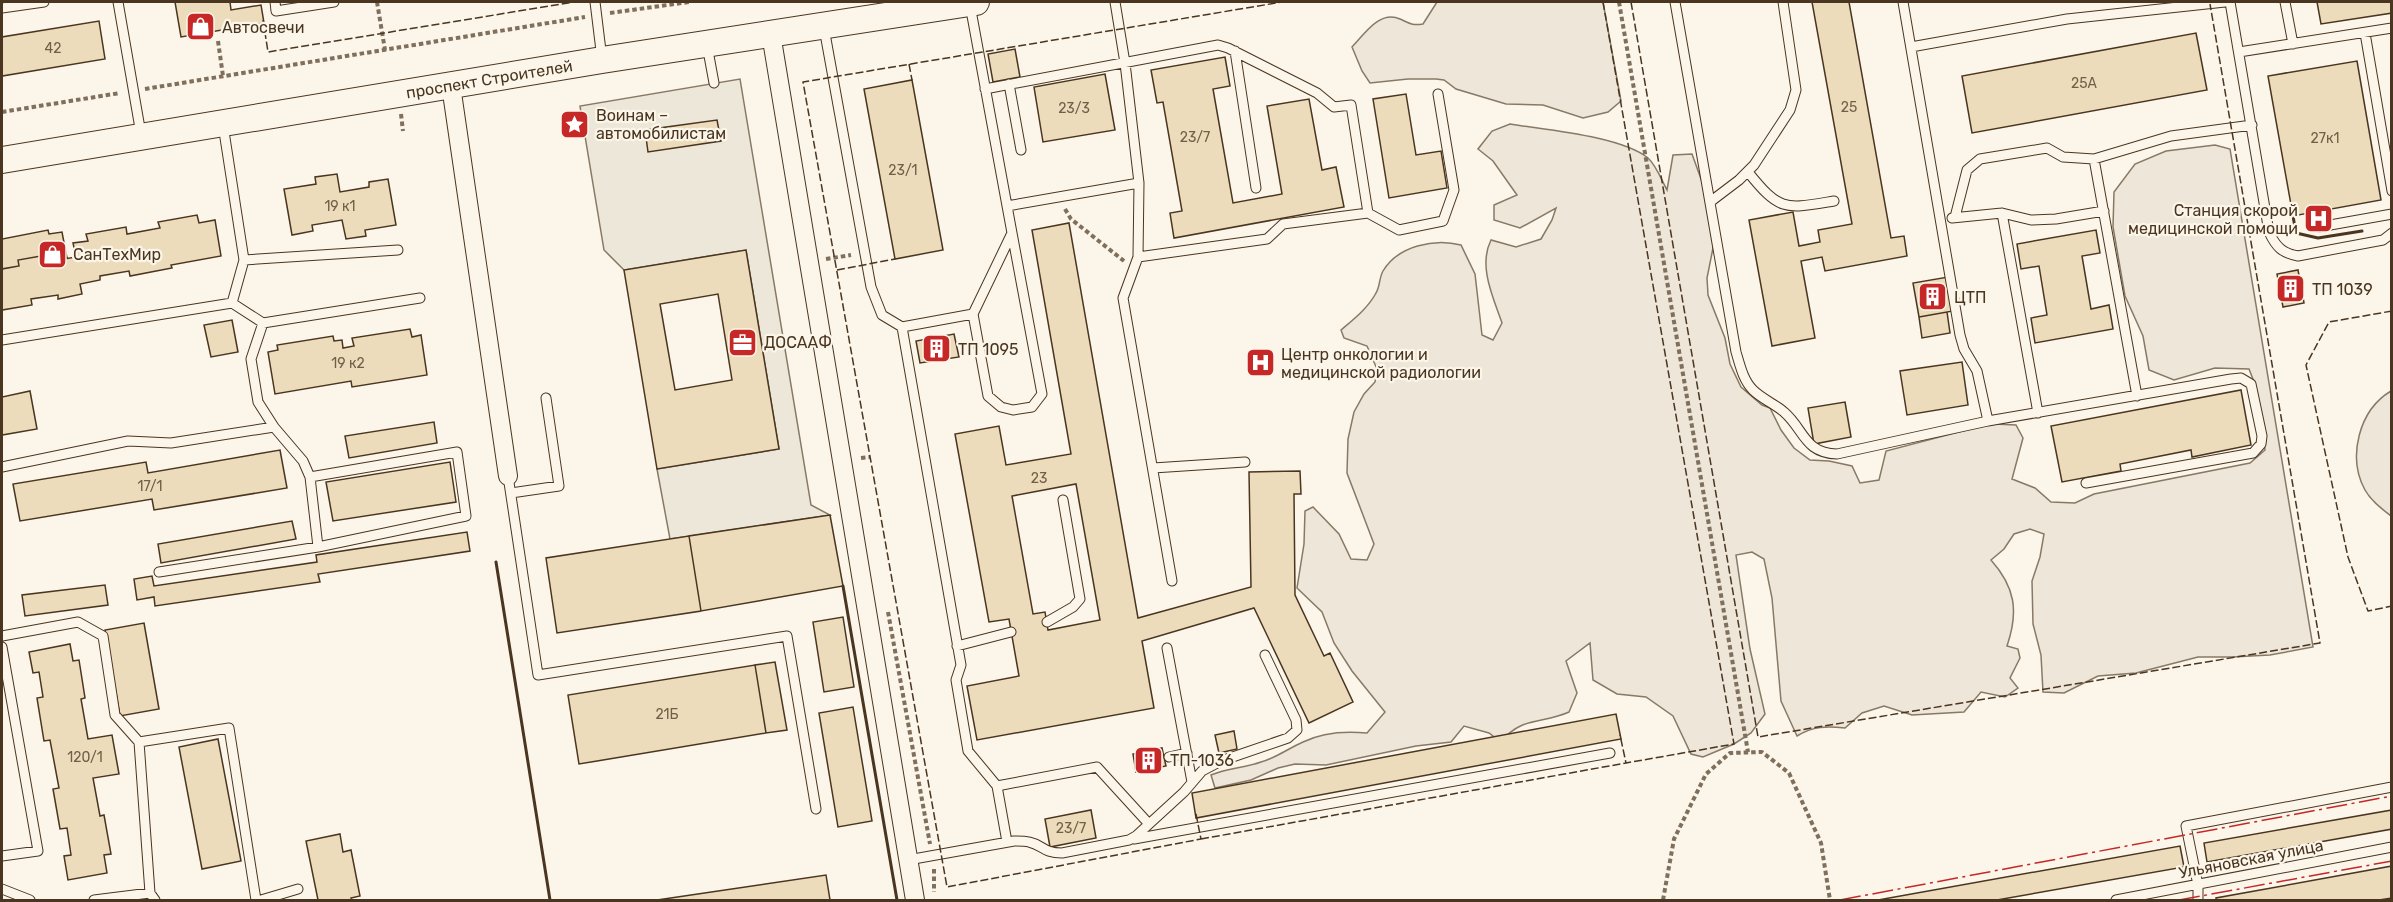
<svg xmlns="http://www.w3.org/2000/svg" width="2393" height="902" font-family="Rubik,sans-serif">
<rect width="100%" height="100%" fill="#fbf6e9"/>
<path fill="#ede6d9" stroke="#887966" stroke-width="1.5" d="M1437,2H1603L1621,101L1608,112L1583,118L1543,105L1506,104L1456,89L1444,80L1436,79H1408L1370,83L1362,71L1352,47C1364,35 1379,10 1400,19C1409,23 1412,26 1423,24Z
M1510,124C1546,130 1620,136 1648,158C1656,165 1662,181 1667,190L1673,155L1692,154L1705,190L1714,243L1707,278L1708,295L1725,338L1730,364L1741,387L1762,405L1770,408L1781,430L1794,448L1810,460L1829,461L1852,466L1860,483L1879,480L1886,451L1970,429L1994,424L2016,425L2023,438L2012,479L2035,488L2051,502L2075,503L2094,494L2250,463L2265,450L2256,387L2249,369L2215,368L2174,380L2149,370L2143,336L2125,296L2113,227L2114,192L2135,164L2166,151L2215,145L2230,149L2313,647L2270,655L2232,657H2198L2136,673L2098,676L2064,693L2043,692L2041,655L2033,624L2032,581L2040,557L2044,534L2030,529L2014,534L2004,549L1991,560C2015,587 2019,611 2007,646L2018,649L2020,658L2010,678L2018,688L2005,697L1981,692L1964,712L1912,715L1884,706L1862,713L1845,728C1827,726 1813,726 1797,736L1781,701L1772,598L1764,559L1752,552L1736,555L1750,649L1765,714L1751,733L1734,744L1703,757L1691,754L1673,716L1646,697L1617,694L1593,680L1590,643L1566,661L1577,693L1569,712C1543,724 1521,716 1501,742L1489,733L1464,726L1451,742L1416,746L1326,765L1295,764L1278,768L1251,780L1215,788L1211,775C1227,768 1244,768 1261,762C1276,758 1289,748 1303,742C1323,732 1346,731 1367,733L1385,712L1352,671L1334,643L1322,612L1297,588L1304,544L1305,511L1313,507L1339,534L1351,559L1367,560L1374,544L1347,473L1348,439L1354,412L1364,394L1375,382L1377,369L1367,346L1344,338L1341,330C1354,319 1368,308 1376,293C1380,287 1379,278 1383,271C1398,246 1434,238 1461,245L1475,274L1482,335L1493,340L1502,323C1493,297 1478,266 1491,240L1516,247L1541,239L1552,220L1556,208L1520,228L1494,220V205L1517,195L1493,161L1478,149L1492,131Z
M2391,391V516C2382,509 2371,501 2365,490C2347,457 2359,410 2391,391Z"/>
<path fill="#ede7d9" stroke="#887966" stroke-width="1.5" d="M740,79L811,505L830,515L670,539L657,469L779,449L746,250L624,270L604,250L580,106Z"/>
<path fill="#ecdcbc" stroke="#4a3520" stroke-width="1.5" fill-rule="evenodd" d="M175,2H230L231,10L261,5L264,23L181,37Z
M1812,2H1849L1891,238L1904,236L1907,256L1825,271L1822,257L1801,261L1815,338L1772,346L1749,220L1793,212L1799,246L1820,242L1818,230L1852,224Z
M2317,2H2392V13L2321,24Z
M99,21L105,59L2,76V37Z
M2196,33L2207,90L1972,133L1962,76Z
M1015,49L1020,77L993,82L988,54Z
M1225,57L1230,86L1213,89L1233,203L1282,194L1267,106L1309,99L1322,170L1336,167L1344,207L1174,238L1170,213L1182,211L1163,102L1157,103L1151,70Z
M2357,61L2381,200L2293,216L2268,76Z
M1105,74L1115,130L1043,142L1034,87Z
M912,80L943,250L895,259L864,89Z
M1406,94L1416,155L1441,151L1447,188L1389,198L1373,99Z
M717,120L721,141L648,152L645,130Z
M337,174L340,192L369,187V182L388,179L396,225L365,230L366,236L346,239L342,220L312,225L313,231L292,235L284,189L316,184L315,177Z
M197,215L199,223L215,220L221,256L171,265L172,268L130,276L129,271L100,276V280L80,284L82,294L58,299V295L31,299L32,305L2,310V269L19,266L18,260L58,253L59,260L76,257L73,243L88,241L86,234L126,227L127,234L160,228L158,222Z
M1069,223L1138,618L1251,587L1249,472L1300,471L1301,494H1294L1295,595L1324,656L1330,653L1353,702L1309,723L1254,608L1142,641L1154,708L977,740L967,686L1019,676L1009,619L989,622L955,434L999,426L1006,465L1071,454L1032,230ZM1076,484L1100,620L1048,630L1045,612L1033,614L1012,496Z
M48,230L49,234L62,232L67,258L59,260L58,253L18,260L19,266L2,269V239Z
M2096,230L2100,253L2082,256L2091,309L2109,305L2113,329L2035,343L2031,318L2047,315L2039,266L2021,269L2017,244Z
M746,250L779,449L657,469L624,270ZM718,294L732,380L675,390L660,304Z
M2298,270L2304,303L2283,307L2277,274Z
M1948,277L1953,311L1919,317L1913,283Z
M1947,312L1950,333L1922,338L1919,317Z
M232,320L238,352L211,357L204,325Z
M410,329L412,337L421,335L427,375L352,387L351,381L275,394L268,352L278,350L277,345L333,336L334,341L342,340L343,348L354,346L352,338Z
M954,334L959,357L920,363L916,341Z
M1962,362L1968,405L1907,415L1900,371Z
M2241,390L2251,445L2192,457L2191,450L2120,464L2121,471L2062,482L2051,426Z
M30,391L37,429L2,435V397Z
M1845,402L1851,437L1814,444L1808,408Z
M434,422L437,443L349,458L345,436Z
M280,450L287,488L154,510L152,499L20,521L13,484L146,462L148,473Z
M450,462L456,502L333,521L326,482Z
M830,515L843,586L701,611L689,536Z
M292,521L296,539L161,563L158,544Z
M467,532L470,551L318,574L320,582L155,606L154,597L137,600L134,579L152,576L154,586L317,562L316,555Z
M689,536L701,611L557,633L546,558Z
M105,585L108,605L25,616L22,595Z
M843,617L854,687L824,692L813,622Z
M144,623L159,709L120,716L105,630Z
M70,644L73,661L79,660L85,698L81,699L88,739L112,735L119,774L93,778L100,816L104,815L111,854L104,855L107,873L68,880L64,856L71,855L67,828L60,829L53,789L59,788L50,740L44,741L37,698L43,697L39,672L33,673L29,652Z
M775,662L787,730L766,733L755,665Z
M755,665L766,733L579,764L568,695Z
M853,707L872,821L838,827L819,713Z
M1616,714L1621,739L1196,818L1192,793Z
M1234,731L1237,749L1219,753L1215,735Z
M218,739L241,861L202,869L179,747Z
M1162,748L1166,766L1136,772L1133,754Z
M1091,810L1096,838L1050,847L1045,819Z
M2392,810V829L2207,862L2204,843Z
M340,834L343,852L351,850L360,896L351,898L352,900H318L306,841Z
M2180,846L2184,867L1997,900H1878Z
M2392,866V898L2379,900H2216V898Z
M826,875L830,900H657Z"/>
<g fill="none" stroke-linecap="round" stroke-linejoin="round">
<defs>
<path id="lane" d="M118,2L141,134
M275,2L276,11L334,2
M595,2L602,59
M1115,2L1125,63L1139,183L1138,257L1123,298L1172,581
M1675,2L1736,352C1740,365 1743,380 1753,390C1762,399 1775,404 1784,412C1804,429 1804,453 1837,454L1988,421L2231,379L2241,378L2251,384L2262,436L2261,444L2253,453L2086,483
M1903,2L1960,335L1964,349L1977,371L1988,421
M2230,2L2269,232C2276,247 2282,253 2298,256L2383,240L2392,233
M2285,2L2293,44
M970,5L1012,233L973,314L902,327L961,665L956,680L968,751L997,786L1007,842
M2,8L44,2
M824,28L871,287L882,315L902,327
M2365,33L2392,191
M707,45L714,83
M1911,47L2067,19L2225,2
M1235,51L1256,188
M2239,52L2392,28
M1009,84L1021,150
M985,89L1218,45L1228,48L1317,93L1334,107L1351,105L1368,213L1283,224L1267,239L1138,257
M2094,159L2137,396
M1748,172C1780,212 1785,209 1834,201
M1710,202L1739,180L1754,165L1790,110L1796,90L1783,2
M1007,206L1139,183
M1368,213L1399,230L1443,221L1454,190L1438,94
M2002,213L2038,413
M1955,217L1967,170L1980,159L2047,148L2063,157L2094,159L2171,136L2252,125
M1952,218L2002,213L2031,220L2056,219L2104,211
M2319,227L2392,214
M244,260L398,250
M973,314L988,396L1001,407L1013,410L1032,407L1042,394L1012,233
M263,323L420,298
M2,340L232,303
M274,427L303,461L310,477L318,547
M2,467L128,441L171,443L274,427L258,402L251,359L263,323L232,303L244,260L223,125
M1153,468L1245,462
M508,476L538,675L787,636L816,809
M511,493L559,486L546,398
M159,572L318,547L466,516L457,452L310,477
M1047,622L1073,607L1080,599L1063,500
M2,636L78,622L103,636L115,715L139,742L229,728L256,900
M957,646L1011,632
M2,647L38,851L2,856
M1167,648L1192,782
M139,742L150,893
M1169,757L1187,753
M997,786L1097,767L1149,824
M1134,839L1610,753
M908,860L1014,841C1019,841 1025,841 1029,842C1043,845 1043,853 1062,853L1129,840L1136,836L1184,792L1202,771L1221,761L1288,738L1297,730L1296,720L1265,655
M2,889L30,900
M94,900L150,893L155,900
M261,900L298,889
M2116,900L2392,847
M2198,900V885L2186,826L2392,787"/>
<path id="street" d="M771,34L915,900
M451,86L508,476"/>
<g id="secondary">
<path id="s1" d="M2,160L602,60L976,2"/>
</g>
</defs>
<use href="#lane" stroke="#4a3520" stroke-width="11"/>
<use href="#street" stroke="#4a3520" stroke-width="20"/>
<use href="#secondary" stroke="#4a3520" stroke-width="28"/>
<path stroke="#7f6f5c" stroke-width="4" stroke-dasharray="4.5 3" stroke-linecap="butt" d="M377,2L385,50
M1619,2L1748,752
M610,13L689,2
M218,41L223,76
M145,89L585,17
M2,112L120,93
M401,114L403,131
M1065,209L1071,219L1124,261
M826,259L851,255
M861,458L870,457
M888,612L930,844
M934,869V892
M1663,900L1674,839L1706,774L1730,753L1762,752L1789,773L1821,843L1830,900"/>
<use href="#lane" stroke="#fbf6e9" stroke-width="9"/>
<use href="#street" stroke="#fbf6e9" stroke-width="18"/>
<use href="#secondary" stroke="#fbf6e9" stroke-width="26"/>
<path stroke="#4a3520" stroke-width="1.5" stroke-dasharray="8 3" stroke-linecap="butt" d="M1603,2L1734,744L1626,763L1620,735
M1631,2L1758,737L2320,643L2210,4
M263,20L268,52L574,2
M909,64L912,80
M837,270L895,259
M2392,311L2329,322L2306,365L2348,557L2368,611L2392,606
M1196,814L1201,839L947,887L803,82L1282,2
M1201,839L1626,763"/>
<path stroke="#4a3520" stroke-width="3" d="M2293,216L2296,233L2318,238L2362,231
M496,562L550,900
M843,586L897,900"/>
<path stroke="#c62828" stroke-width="1.5" stroke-dasharray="21 4.5 3 4.5" stroke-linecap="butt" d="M1840,900L2392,796
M2179,900L2392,861"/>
</g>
<defs>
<symbol id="shop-square" viewBox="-11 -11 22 22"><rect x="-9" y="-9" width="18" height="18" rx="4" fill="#c62828" stroke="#fbf6e9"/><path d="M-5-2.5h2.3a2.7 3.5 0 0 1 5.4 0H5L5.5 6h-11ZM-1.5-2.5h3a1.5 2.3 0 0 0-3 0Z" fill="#fff"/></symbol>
<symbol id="sight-square" viewBox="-11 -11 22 22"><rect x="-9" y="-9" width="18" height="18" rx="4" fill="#c62828" stroke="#fbf6e9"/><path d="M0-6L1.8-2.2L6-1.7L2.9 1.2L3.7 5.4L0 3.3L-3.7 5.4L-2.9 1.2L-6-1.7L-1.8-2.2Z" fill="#fff"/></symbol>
<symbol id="hospital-square" viewBox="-11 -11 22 22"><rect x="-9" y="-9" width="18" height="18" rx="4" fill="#c62828" stroke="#fbf6e9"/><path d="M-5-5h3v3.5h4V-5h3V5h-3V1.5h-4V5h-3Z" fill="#fff"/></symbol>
<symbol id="building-square" viewBox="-11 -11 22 22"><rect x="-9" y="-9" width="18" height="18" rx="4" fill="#c62828" stroke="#fbf6e9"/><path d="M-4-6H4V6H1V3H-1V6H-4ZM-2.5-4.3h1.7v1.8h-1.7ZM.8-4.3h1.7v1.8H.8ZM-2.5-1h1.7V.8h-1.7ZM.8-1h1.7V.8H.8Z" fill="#fff"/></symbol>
<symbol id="office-square" viewBox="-11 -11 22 22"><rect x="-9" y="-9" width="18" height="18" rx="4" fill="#c62828" stroke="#fbf6e9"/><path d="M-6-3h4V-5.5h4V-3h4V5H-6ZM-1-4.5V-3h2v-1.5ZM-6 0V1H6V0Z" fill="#fff"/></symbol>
</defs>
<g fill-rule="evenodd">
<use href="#shop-square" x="184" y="10" width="33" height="33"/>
<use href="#sight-square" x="558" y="108" width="33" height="33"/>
<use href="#hospital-square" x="2302" y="202" width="33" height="33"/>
<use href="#shop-square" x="36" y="238" width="33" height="33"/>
<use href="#building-square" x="2274" y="272" width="33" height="33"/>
<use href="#building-square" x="1916" y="280" width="33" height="33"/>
<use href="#office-square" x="726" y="326" width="33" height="33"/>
<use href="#building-square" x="920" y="332" width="33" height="33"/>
<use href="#hospital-square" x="1244" y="346" width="33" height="33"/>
<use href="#building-square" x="1132" y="744" width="33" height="33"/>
</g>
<g text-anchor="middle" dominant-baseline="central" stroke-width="4.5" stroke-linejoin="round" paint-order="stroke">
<g font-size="14" fill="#725f47">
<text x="53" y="48">42</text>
<text x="2084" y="83">25А</text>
<text x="1849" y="107">25</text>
<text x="1074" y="108">23/3</text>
<text x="1195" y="137">23/7</text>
<text x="2325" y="138">27к1</text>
<text x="903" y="170">23/1</text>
<text x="340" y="206">19 к1</text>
<text x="348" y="363">19 к2</text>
<text x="1039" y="478">23</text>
<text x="150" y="486">17/1</text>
<text x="667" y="714">21Б</text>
<text x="85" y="757">120/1</text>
<text x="1071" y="828">23/7</text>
</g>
<g font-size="16" fill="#4a3520" stroke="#fbf6e9" text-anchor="start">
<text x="222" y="27">Автосвечи</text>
<text x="596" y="115">Воинам –<tspan x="596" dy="18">автомобилистам</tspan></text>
<text x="2298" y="210" text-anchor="end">Станция скорой<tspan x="2298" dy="18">медицинской помощи</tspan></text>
<text x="73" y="254">СанТехМир</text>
<text x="2312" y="289">ТП 1039</text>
<text x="1954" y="297">ЦТП</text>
<text x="764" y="342">ДОСААФ</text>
<text x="958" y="349">ТП 1095</text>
<text x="1281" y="354">Центр онкологии и<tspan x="1281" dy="18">медицинской радиологии</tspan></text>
<text x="1170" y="760">ТП-1036</text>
</g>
<g font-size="16" fill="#4a3520" stroke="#fbf6e9">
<text stroke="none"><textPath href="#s1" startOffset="494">проспект Строителей</textPath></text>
<text transform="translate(2251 859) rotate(-11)">Ульяновская улица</text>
</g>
</g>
<rect width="2393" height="902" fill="none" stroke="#4a3520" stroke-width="6"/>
</svg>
